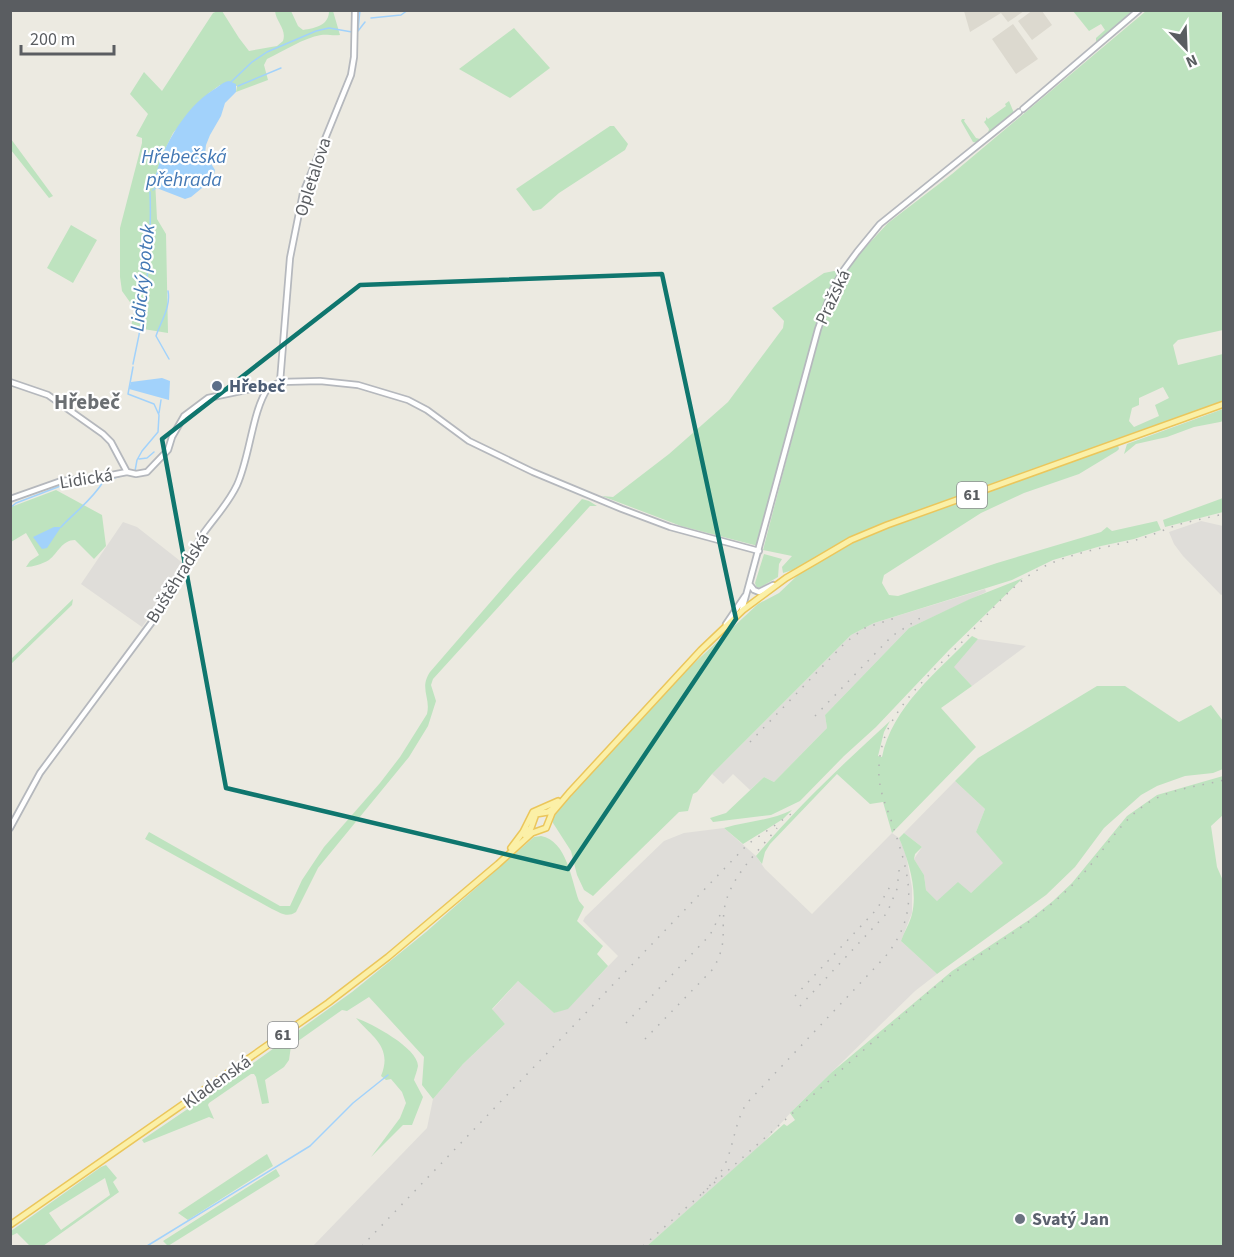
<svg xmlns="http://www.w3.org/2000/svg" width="1234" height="1257" font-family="'Source Sans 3',sans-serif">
<rect width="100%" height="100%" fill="#eceae1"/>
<path fill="#dfddd9" d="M1201,521L1223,526L1224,593L1221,595L1183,556L1174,544L1169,532Z
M123,522L137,527L184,564L178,567L170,586L142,627L81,584Z
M985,589L986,592L909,628L825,715L827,728L774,782L764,777L750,790L733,774L723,784L712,774L851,635L874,623Z
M978,639L1026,646L972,686L953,667Z
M955,781L985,809L976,832L1004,863L971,893L937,901L926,890L924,875L914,859L922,847L904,833Z
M724,828L756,856L765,869L812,914L892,833L899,838L906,855L912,888V913L901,941L937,974L915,991L794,1109L761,1145L647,1246H313L427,1128L433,1099L463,1064L505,1024L492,1010L518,981L554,1013L568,1008L618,956L583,921L585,917L664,841L684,833Z"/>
<path fill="#dcd9cf" d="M1033,10L1042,11L1052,25L1032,40L1018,21Z
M964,11V10L1024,11L1008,22L1001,13L970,32Z
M1013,24L1038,59L1016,74L992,39Z"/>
<path fill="#bee3bf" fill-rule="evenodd" d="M218,11H222L239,38L249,51L277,46L283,41C287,29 276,22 275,11H291L298,26L303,30C316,28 329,25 329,11H333L340,35C333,36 327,34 321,35C303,38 284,51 267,59L264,65L268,80L236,92L237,86L220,85L209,93L173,133L160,160L155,180L157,219L166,234L168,333L131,327L134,312L132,305L122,291L120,277V228L142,143V138L136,136L148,114L130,94L144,72L162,91L213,13Z
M1073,11H1136L1098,42L1096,41V38L1105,30L1101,24L1089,31Z
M1146,11H1223V330L1178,340L1173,345L1178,365L1223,354V401L886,522L850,538L796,569L783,573L782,567L792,556L763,550L823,320L845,273L862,251L888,223L952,174ZM1163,387L1169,398L1155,405L1159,416L1134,427L1129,421L1132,408L1139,405V398Z
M514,28L550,68L510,98L459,69Z
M1009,101L1014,113L978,143L973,142L961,121L962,119H965L964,121L976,138L980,139L988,133L989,129L984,122L986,120V117L988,119L1006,106L1005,104Z
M610,126H614L628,144L625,150L559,193L541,209L533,211L516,189Z
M10,139H11L53,196L49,198L11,150Z
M71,225L97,240L73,283L47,268Z
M834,271H839L818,319L758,546L681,526L602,496L613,497L669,454L728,402L783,328L784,321L772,308L824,273Z
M1223,409V421L1220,422L1194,427L1167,437L1136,444L1124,454L1127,444Z
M1118,445L1119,449L1117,451L1079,474L1024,493L981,513L884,575L882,583L889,595L898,596L997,563L1101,532L1107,527L1112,531L1157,521L1161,530L1134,539L1101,546L1053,560L1012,580L874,623L851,635L712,774L697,792L693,794L688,811L679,812L593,896L584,890L577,875L571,851L553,823L552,816L690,667L758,604L779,593L799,574L853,543L888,528Z
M56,490L102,515L106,546L94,559L75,540C62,540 58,553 49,560C42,564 33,567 26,567L30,561L39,555L26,533L11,542V507Z
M1223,498V512L1165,527L1163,520Z
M582,499L589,501L597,506H590L433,679L431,685L436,701L428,726L409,757L318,868L296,912C287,918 281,913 272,909L145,839L149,832L280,906H290L302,880L324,847L380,783L400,757L427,714C431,697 419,689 430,672L513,576Z
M764,554L782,559L779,564L778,577L757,589L755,583Z
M1023,578L949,650L876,727L844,756L800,801L771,815L713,822L710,818L726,813L764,777L774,782L827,728L825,715L909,628L970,599Z
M73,599L72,605L11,664V659Z
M972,636L978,639L954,667L972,686L941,708L976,747L892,833L883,802L870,804L837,774L770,844L765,852L762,864L756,856C797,807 843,764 890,721L884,732L878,756L882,757C892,707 938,671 972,636Z
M1097,686H1125L1179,722L1211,705L1223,721V769L1213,773L1185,776L1157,786L1141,795L1104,828L1075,867L1046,895L937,974L901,941C904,932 910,923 912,914C918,890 908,859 899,838L904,833L922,847L915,854L914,859L924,875L926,890L937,901L958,882L971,893L1003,863L976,832L985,809L955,781L978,758Z
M1223,776V815L1211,826L1217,867L1224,883L1223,1246H647L784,1124L787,1126L795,1120L790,1113L832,1072L952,971L1029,920L1053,901L1072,883L1127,816L1157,795Z
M792,810L783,819L743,844L724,828C747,821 770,821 792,810Z
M541,836C567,841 571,879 579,901L584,907L577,921L603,946L597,954L608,966L568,1009L554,1013L518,981L492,1009L505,1024L463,1064L433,1099L422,1085L424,1057L369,997L347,1011L342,1010L291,1046L289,1060L284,1067L265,1080L269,1103L262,1104L256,1077L254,1074H251L209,1103L208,1105L214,1119L209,1117L144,1143L142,1140L220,1087L352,992L426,932L534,837Z
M356,1018C371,1023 418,1048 418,1066C417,1071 415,1076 414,1080L423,1097L412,1125H403L371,1157L400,1118L406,1103L402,1092L391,1079L386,1080L381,1076C393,1047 372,1037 356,1018Z
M267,1154L273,1166L188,1220L178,1213Z
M106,1165L117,1178L113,1182L119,1192L43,1246H30L17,1233L11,1236V1231L101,1167ZM105,1178L110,1195L61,1230L49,1213Z
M276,1169L280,1176L168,1246L163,1241Z"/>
<path fill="#a2d2fb" d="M229,81L236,84V92L225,103L221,116L210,135L206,145L205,154L215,170L213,179L207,187L202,188L191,197L185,199L154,187C157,154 184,108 213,90C219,87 222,82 229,81Z
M162,378L170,381L169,400L129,389L131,382Z
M54,527H61L47,548L42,549L33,537Z"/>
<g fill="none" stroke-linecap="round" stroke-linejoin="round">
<path stroke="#a2d2fb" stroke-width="1.5" d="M371,18L401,15L408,10
M358,30L360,10
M358,31L365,22
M231,82L252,62L267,52L316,31L329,28L352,32
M238,86L281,68
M153,190L157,187
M168,291C171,307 161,321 156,336L169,359
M133,364C146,307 152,250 150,192
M133,367L128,394L154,404L159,415L158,432L142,451L137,460L135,471
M159,413L161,400
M139,459L147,458L154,452
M10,508L16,503L63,485L104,481L128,474
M61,527C75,512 92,500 103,482
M147,1246L310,1146L353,1103L388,1075"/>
<defs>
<path id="secondary" d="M1023,109L1139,10
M10,382L48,395L103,434L111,442L127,472
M280,382L290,258L303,193L351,75L354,57L355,10
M10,499L61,481L101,477L127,472L136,474L147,472L168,450L172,437L184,416L208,398L256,388H268L280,382L320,381L358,385L408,400L427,410L469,441L533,472L622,509L670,527L759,551
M750,585L754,590L759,592L773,585
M742,610L818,329L831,293L843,271L857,252L880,224L1019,112
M726,624L745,596
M10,828L40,773L152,622C171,593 185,563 203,534C215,517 228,504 237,485C250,457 252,411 268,388"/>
<path id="primary" d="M525,835L531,828L536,814L548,812L555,807
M511,848L523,832L533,812L558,801
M10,1225L328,1003L388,957L498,864L532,833L546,828L552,813L569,793L701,650L743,610L786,578L817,560L851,540L887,525L1224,404"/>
</defs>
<use href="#secondary" stroke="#b5b8bd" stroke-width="8"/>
<use href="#primary" stroke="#ebc65b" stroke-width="8"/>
<use href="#secondary" stroke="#fff" stroke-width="4.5"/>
<use href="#primary" stroke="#fbf0a7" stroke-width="5"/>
<path stroke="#b2b3b3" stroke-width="1.5" stroke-dasharray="1.5 8" stroke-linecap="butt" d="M815,716L892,636L925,615
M750,742L846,642L865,628L895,618
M795,996L877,909L892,883
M800,1006L887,913L897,889L900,862
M626,1023L710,935L722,911
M645,1039L713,969C729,941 720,932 725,905C732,875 758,852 777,828
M703,1193C712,1183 721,1174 726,1162C734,1143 735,1123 746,1104L885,957C924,909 907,869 890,817C885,804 880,791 879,777C878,759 882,740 890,725C907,693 937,668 962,642C987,616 1012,582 1045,566C1072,553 1103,548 1132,541C1150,537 1166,528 1184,523C1197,520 1210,517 1224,514
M362,1246L748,844L791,814
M643,1246L929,992C969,959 1016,935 1055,901C1069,889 1082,876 1093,862C1112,839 1127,814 1153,800C1175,788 1200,786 1224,780"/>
</g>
<path fill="none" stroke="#0f766e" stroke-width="4.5" stroke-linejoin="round" d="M662,274L736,619L568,869L226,788L162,439L360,285Z"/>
<circle fill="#5c6f8a" stroke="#fff" stroke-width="2" cx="217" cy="386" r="6"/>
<circle fill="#6b7280" stroke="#fff" stroke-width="2" cx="1020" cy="1219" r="6"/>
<g text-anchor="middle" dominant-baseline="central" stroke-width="4.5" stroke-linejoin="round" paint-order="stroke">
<g fill="#fff" stroke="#8c8e90" stroke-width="1.5">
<rect x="957" y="482" width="30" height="26" rx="4.5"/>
<rect x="268" y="1022" width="30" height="26" rx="4.5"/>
</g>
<g font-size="16" font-weight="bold" fill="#5a5d61">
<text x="972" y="495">61</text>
<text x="283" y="1035">61</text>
</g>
<g font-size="18" fill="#5a5d61" stroke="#fff">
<text transform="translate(313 177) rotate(-72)">Opletalova</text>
<text transform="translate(833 297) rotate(-65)">Pražská</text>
<text transform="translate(86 479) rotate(-9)">Lidická</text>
<text transform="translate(178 578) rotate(-58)">Buštěhradská</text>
<text transform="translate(217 1082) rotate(-35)">Kladenská</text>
</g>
<g font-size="18" font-weight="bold" fill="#4e5e75" stroke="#fff" text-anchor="start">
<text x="229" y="386">Hřebeč</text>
</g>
<g font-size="18" font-weight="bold" fill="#5b616d" stroke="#fff" text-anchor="start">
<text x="1032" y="1219">Svatý Jan</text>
</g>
<g font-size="20" font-style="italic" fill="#4378b4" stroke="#fff">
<text x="184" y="157">Hřebečská<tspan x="184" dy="23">přehrada</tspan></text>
<text transform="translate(143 278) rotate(-84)">Lidický potok</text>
</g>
<g font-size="21" font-weight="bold" fill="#6b6f73" stroke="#fff">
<text x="87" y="402">Hřebeč</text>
</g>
</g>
<rect width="1234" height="1257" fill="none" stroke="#5a5d61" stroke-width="24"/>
<g transform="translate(1186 48) rotate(157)" stroke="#ffffff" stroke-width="4.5" paint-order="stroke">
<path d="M0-4.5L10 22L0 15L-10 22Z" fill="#5a5d61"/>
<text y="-9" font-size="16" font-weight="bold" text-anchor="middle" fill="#5a5d61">N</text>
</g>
<path d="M21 45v9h93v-9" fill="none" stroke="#5a5d61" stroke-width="3"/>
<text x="30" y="45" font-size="18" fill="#5a5d61" stroke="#ffffff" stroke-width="4.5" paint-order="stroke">200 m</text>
</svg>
